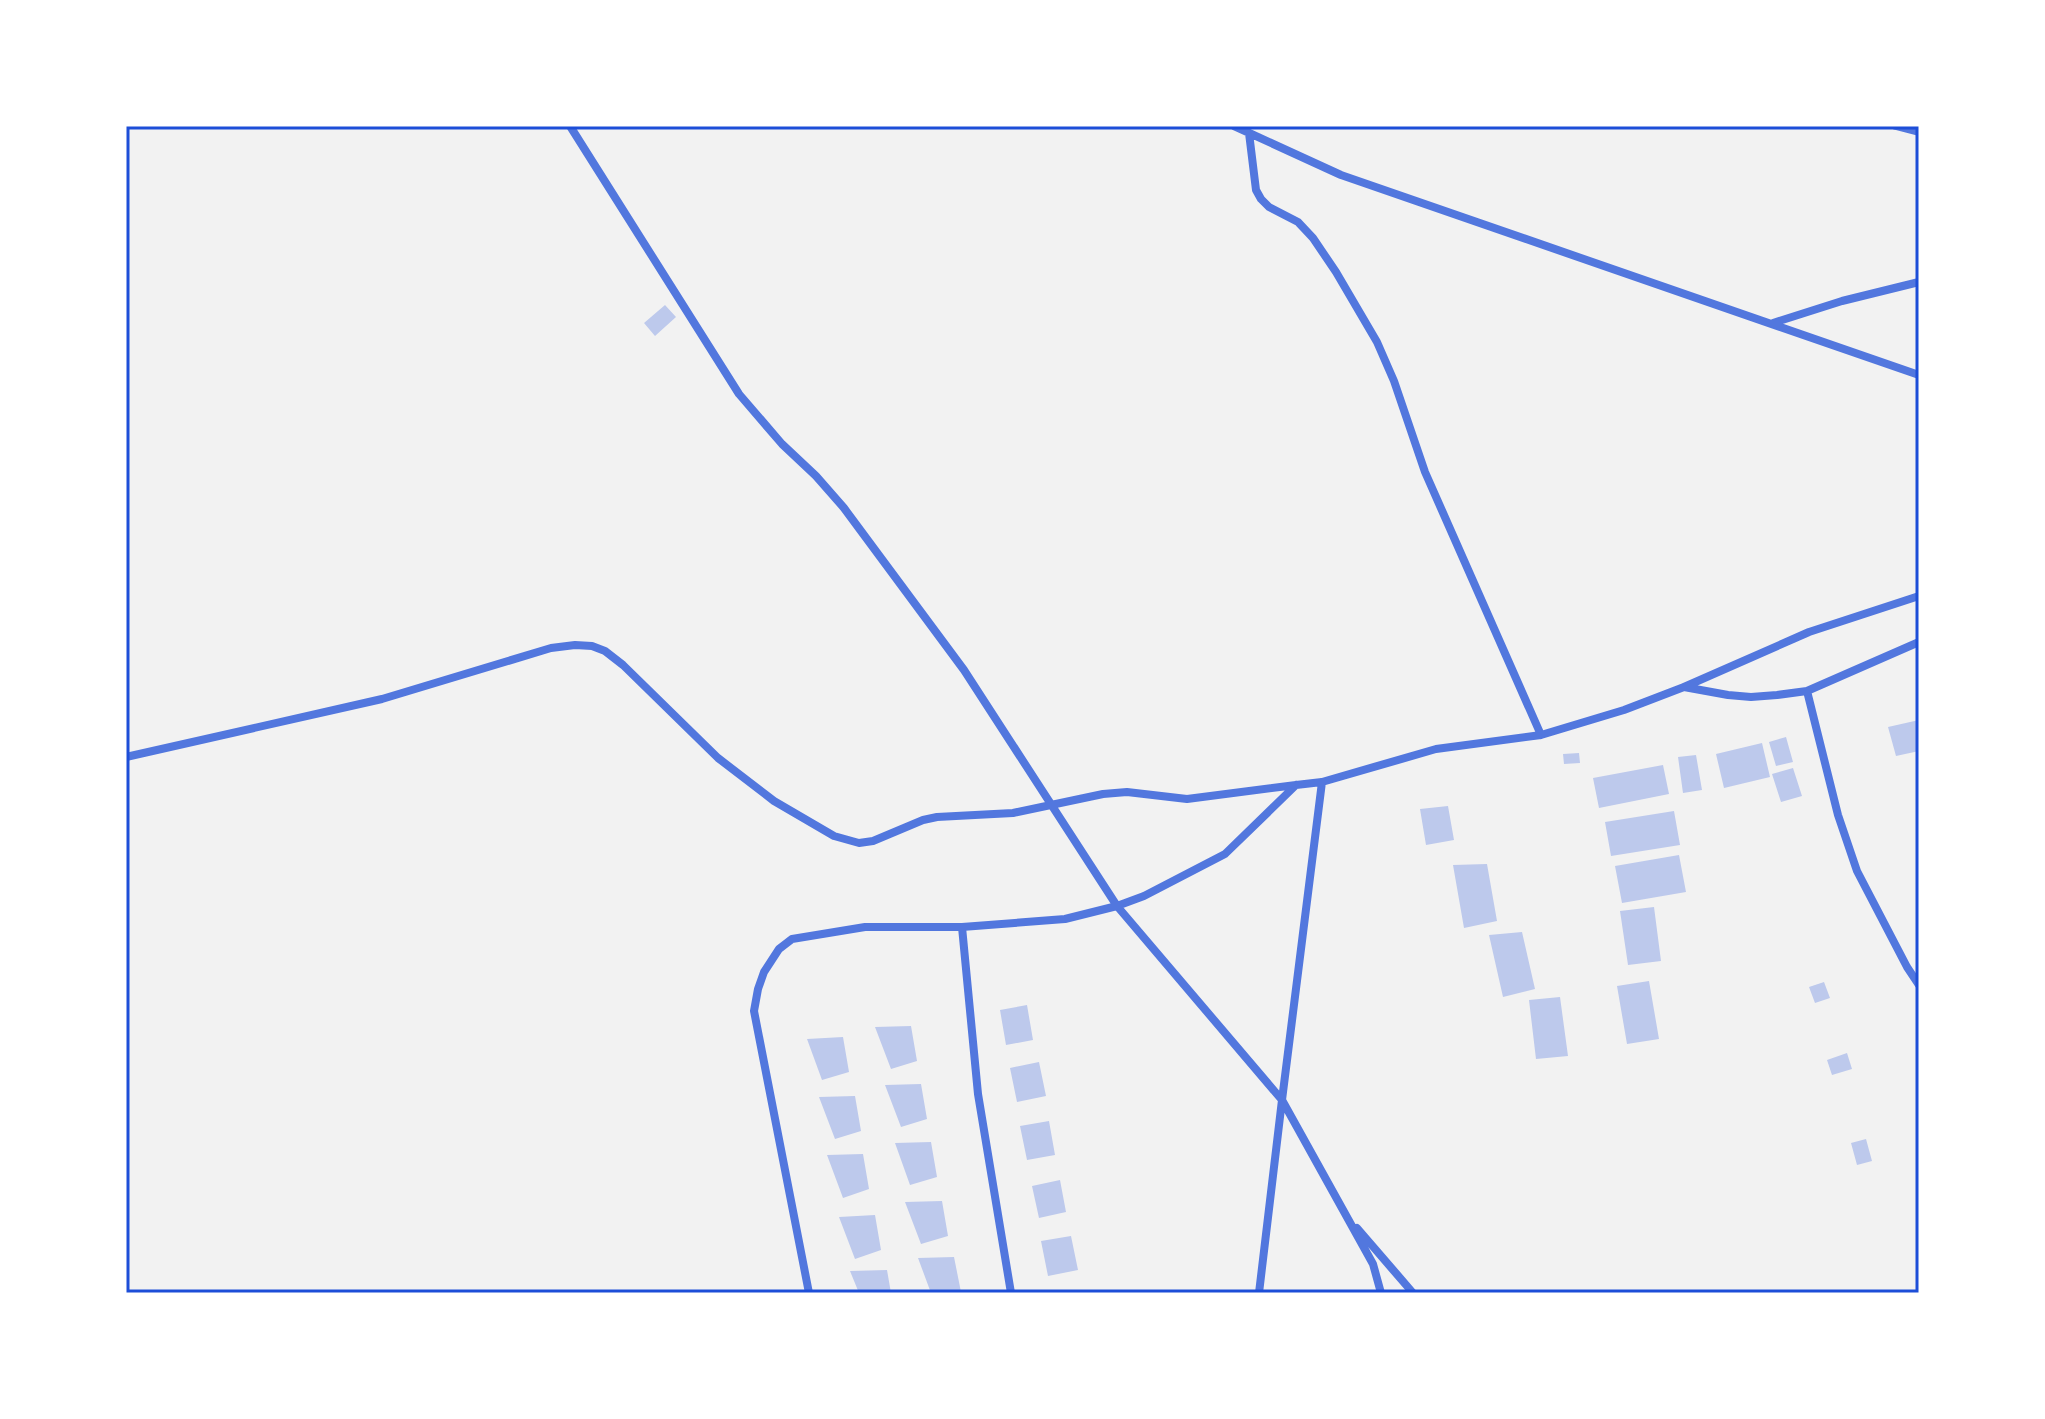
<svg xmlns="http://www.w3.org/2000/svg" width="2045" height="1419" font-family="'PT Sans',sans-serif">
<rect width="100%" height="100%" fill="#f2f2f2"/>
<path fill="#bdc9ec" d="M665,305L676,317L655,336L644,323Z
M1919,720V751L1896,756L1888,727Z
M1786,737L1793,762L1776,766L1769,742Z
M1762,743L1770,777L1724,788L1716,754Z
M1579,753L1580,763L1564,764L1563,754Z
M1696,755L1702,790L1683,793L1678,757Z
M1663,765L1669,794L1599,808L1593,778Z
M1793,768L1802,796L1781,802L1772,774Z
M1448,806L1454,840L1426,845L1420,809Z
M1674,811L1680,845L1611,856L1605,822Z
M1679,855L1686,892L1622,903L1615,866Z
M1487,864L1497,921L1464,928L1453,865Z
M1654,907L1661,961L1628,965L1620,911Z
M1522,932L1535,989L1503,997L1489,935Z
M1649,981L1659,1039L1627,1044L1617,986Z
M1824,982L1830,998L1815,1003L1809,987Z
M1560,997L1568,1056L1536,1059L1529,1000Z
M1027,1005L1033,1040L1006,1045L1000,1010Z
M911,1026L917,1061L891,1069L875,1027Z
M843,1037L849,1072L822,1080L807,1039Z
M1847,1053L1852,1069L1832,1075L1827,1060Z
M1039,1062L1046,1096L1017,1102L1010,1068Z
M921,1084L927,1119L901,1127L885,1085Z
M855,1096L861,1131L835,1139L819,1097Z
M1049,1121L1055,1155L1027,1160L1020,1126Z
M1866,1139L1872,1161L1857,1165L1851,1143Z
M931,1142L937,1177L910,1185L895,1143Z
M863,1154L869,1189L843,1198L827,1155Z
M1060,1180L1066,1212L1039,1218L1032,1186Z
M942,1201L948,1236L921,1244L905,1202Z
M875,1215L881,1250L855,1259L839,1217Z
M1071,1236L1078,1270L1048,1276L1041,1241Z
M954,1257L961,1292L931,1293L918,1258Z
M887,1270L891,1293H859L850,1271Z"/>
<g fill="none" stroke-linecap="round" stroke-linejoin="round">
<path stroke="#5277de" stroke-width="8" d="M570,126L739,394L782,444L816,476L844,508L964,670L1117,906L1282,1100L1373,1264L1381,1293
M1234,126L1341,175L1919,375
M1896,126L1919,132
M1249,133L1256,190L1261,199L1269,207L1298,222L1313,238L1336,272L1377,342L1394,381L1425,472L1541,735
M1773,323L1842,301L1919,282
M1684,687L1728,695L1751,697L1777,695L1807,691L1919,642
M1807,691L1838,815L1857,871L1907,967L1919,985
M126,757L382,699L551,648L575,645L592,646L605,651L623,665L718,758L774,801L834,836L859,843L873,841L923,820L937,817L1013,813L1103,794L1127,792L1187,799L1296,785L1322,782L1436,749L1541,735L1624,710L1684,687L1809,632L1919,596
M962,927L978,1094L1011,1293
M1357,1228L1413,1293
M809,1293L754,1011L758,989L764,972L779,949L792,939L865,927H962L1065,919L1117,906L1144,896L1225,854L1296,785
M1259,1293L1282,1100L1322,782"/>
</g>
<rect width="2045" height="1419" fill="none" stroke="#ffffff" stroke-width="256"/>
<rect x="128" y="128" width="1789" height="1163" fill="none" stroke="#1d4ed8" stroke-width="3"/>
</svg>
